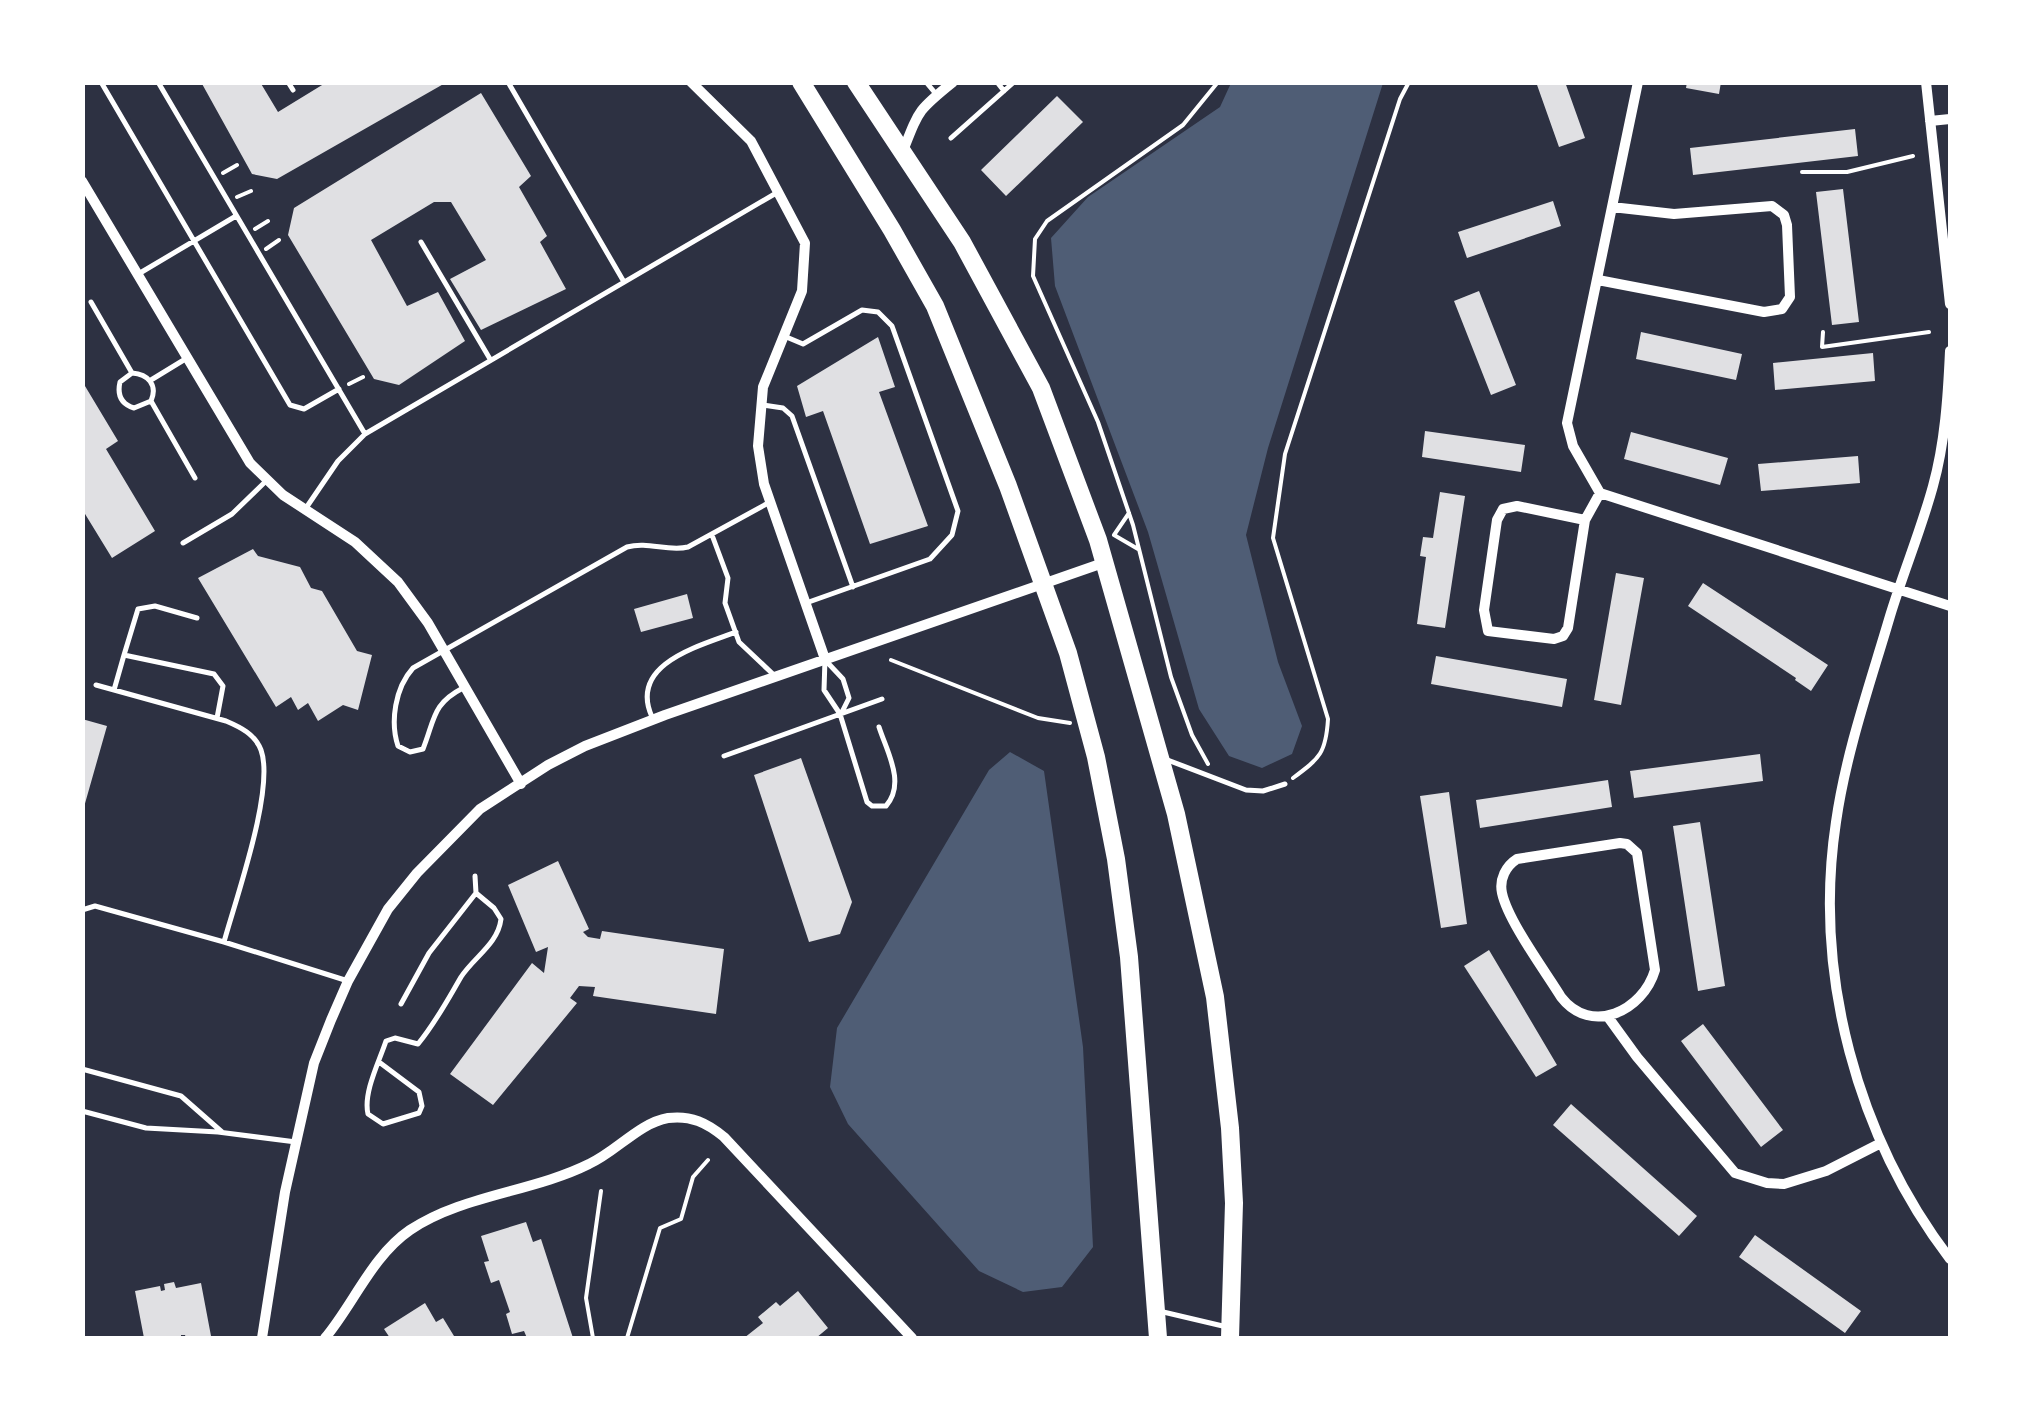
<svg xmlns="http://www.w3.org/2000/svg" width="2033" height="1421" font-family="Poppins,sans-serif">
<rect width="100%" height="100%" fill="#2d3142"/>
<path fill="#4f5d75" d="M1231,83H1383L1268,448L1246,535L1278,662L1302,726L1292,754L1262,768L1229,756L1199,709L1148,532L1055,286L1051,238L1088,197L1220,107Z
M1010,752L1044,771L1083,1047L1093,1247L1062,1287L1023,1292L979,1271L848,1124L830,1087L837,1028L989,770Z"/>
<path fill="#e0e0e3" d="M201,82H260L278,112L327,82H447L277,179L252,174Z
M1536,82H1565L1585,138L1559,147Z
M1687,82H1721L1719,94L1686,88Z
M481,93L531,176L519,187L547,236L540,242L566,289L481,330L450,279L486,260L451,202H434L371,240L407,306L438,292L465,341L399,385L374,379L288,235L294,208Z
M1057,96L1083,122L1006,196L981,170Z
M1855,129L1858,156L1693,175L1690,148Z
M1843,189L1859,322L1832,325L1816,192Z
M1553,201L1561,226L1467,258L1458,232Z
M1479,291L1516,385L1491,395L1454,301Z
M1641,332L1742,354L1736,380L1636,359Z
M878,337L895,387L879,392L928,526L870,544L823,411L806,417L797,386Z
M1873,353L1875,381L1775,390L1773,363Z
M82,381L118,441L106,449L155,531L112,558L82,509Z
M1425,431L1525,445L1521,472L1422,457Z
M1631,432L1728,458L1720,485L1624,459Z
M1858,456L1860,483L1761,491L1758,464Z
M1440,492L1465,496L1445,628L1417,624L1426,557L1420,556L1423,537L1433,538Z
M253,549L258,556L300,567L311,588L322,591L357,651L372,655L358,710L343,705L318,721L308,703L298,710L291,697L276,707L198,578Z
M1616,573L1644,578L1621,705L1594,700Z
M1703,583L1828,665L1811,691L1795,680L1796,678L1688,606Z
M687,594L693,618L641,632L634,609Z
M1436,656L1567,679L1562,707L1431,684Z
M82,719L107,726L84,807H82Z
M1760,754L1763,781L1634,798L1630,771Z
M801,758L852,902L840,934L809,942L754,775Z
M1608,780L1612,807L1480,828L1476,800Z
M1449,792L1467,924L1441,928L1420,796Z
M1700,822L1725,986L1698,991L1673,826Z
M558,861L589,929L583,932L588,937L600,939L602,931L724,949L716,1014L593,996L595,987L579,986L570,998L577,1003L493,1105L450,1074L532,963L544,973L548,947L536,952L508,885Z
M1489,950L1557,1065L1536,1077L1464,966Z
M1703,1024L1783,1130L1761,1147L1681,1041Z
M1571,1104L1697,1216L1679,1236L1553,1125Z
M526,1222L533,1242L541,1239L573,1338H527L524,1331L512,1334L506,1314L510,1312L499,1280L491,1283L484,1262L489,1261L481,1236Z
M1755,1235L1861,1311L1845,1333L1739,1257Z
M174,1282L176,1288L201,1283L211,1336L186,1338L185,1335H181V1338H144L135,1291L160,1286L161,1291L165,1290L164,1284Z
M798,1291L828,1328L816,1338H744L763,1323L758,1317L776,1302L780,1306Z
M425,1303L436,1322L443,1318L454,1336L390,1338L384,1329Z"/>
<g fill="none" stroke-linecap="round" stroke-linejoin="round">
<path stroke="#fff" stroke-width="4" d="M1802,172H1847L1913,156
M223,173L237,165
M237,197L251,191
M255,229L268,221
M266,249L279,240
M1823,332L1822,347L1929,332
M349,384L363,377
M1129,513L1114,535L1138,549
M891,660L1038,718L1070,723
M1208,764L1192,735L1171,677L1133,525L1098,422L1033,276L1035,239L1047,221L1183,125L1218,82
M1293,778C1320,758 1326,753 1328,719L1273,538L1285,454L1400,99L1409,82
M593,1338L586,1298L601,1191
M627,1338L660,1228L681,1219L693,1177L708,1160"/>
<path stroke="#fff" stroke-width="5" d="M101,82L290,405L304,409L339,389
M158,82L365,434
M288,82L293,90
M508,82L624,282
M926,82L936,94
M997,82L1004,91
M951,138L1014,82
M421,242L490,359
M140,273L236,216
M91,302L132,373C148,374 158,385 151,401L195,478
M784,336L803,344L862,310L878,312L892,326L958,511L952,535L930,559L806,603
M132,373L120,382C117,395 121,404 134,408L151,401
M151,380L187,358
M763,405L783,408L792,416L853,587
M306,508L338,461L365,434L778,192
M712,535L728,578L725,603L739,642L775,676
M183,543L232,514L266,481
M197,618L155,606L138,609L124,655L214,674L223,686L217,718
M825,659L824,690L840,714L867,802L872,806H886C906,783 887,752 879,727
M827,662L843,679L849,698L842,712
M96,685L226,721C240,727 255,734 261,750C275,789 236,898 224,942
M463,688C432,704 435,719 423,749L410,752L398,746C390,722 395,688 413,668L627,547C648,541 668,552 688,547L770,502
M114,690L124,655
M652,717C628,664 699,646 736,632
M724,756L882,699
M1165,759L1246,790L1263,791L1285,784
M82,910L95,906L224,942L348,981
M401,1004L429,953L476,893L475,876
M379,1062L419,1092L422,1106L419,1113L383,1124L368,1114C363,1093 379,1062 386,1041L395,1038L418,1044C436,1022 447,1001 461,977C474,957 498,944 501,919L494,908L476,893
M82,1069L181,1096L222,1132
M82,1111L146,1128L218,1132L296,1142
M1159,1311L1227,1327"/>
<path stroke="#fff" stroke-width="10" d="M691,82L751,141L805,243L802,291L763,387L758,446L764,484L825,659
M1638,82L1567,423L1573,446L1600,493L1950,606
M1926,82L1950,304
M1930,121L1950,119
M903,151C919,110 918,110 953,82
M82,181L250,463L283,495L355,542L398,582L428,623L521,784
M1598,280L1764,312L1782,309L1790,297L1787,225L1784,215L1772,206L1674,214L1612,207
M1950,351C1948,396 1945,443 1933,486C1921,530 1903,573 1890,616C1870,684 1846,752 1836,822C1813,974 1857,1137 1950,1259
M1585,520L1517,506L1503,509L1497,520L1484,610L1488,631L1554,639L1563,636L1568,628L1585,520L1600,493
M1620,843L1627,844L1637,853L1655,970C1643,1011 1591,1036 1561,997C1545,971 1508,921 1502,893C1499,879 1506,866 1517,859Z
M1608,1017L1637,1057L1735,1173L1767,1183L1784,1184L1826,1171L1881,1143
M262,1338L285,1192L314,1063L331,1020L348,981L388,909L417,873L480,809L548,765L585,746L665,715L1103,563
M325,1338C353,1305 372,1256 410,1230C462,1195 533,1192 589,1164C616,1152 639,1123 668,1118C691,1115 707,1123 724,1137L912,1338"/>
<path stroke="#fff" stroke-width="18" d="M801,82L892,230L935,306L1008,486L1068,653L1096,757L1116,859L1129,957L1158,1338
M856,82L962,242L1041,388L1098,540L1176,814L1215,997L1230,1128L1234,1203L1230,1338"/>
</g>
<rect width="2033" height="1421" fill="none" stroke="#ffffff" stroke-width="170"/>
</svg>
